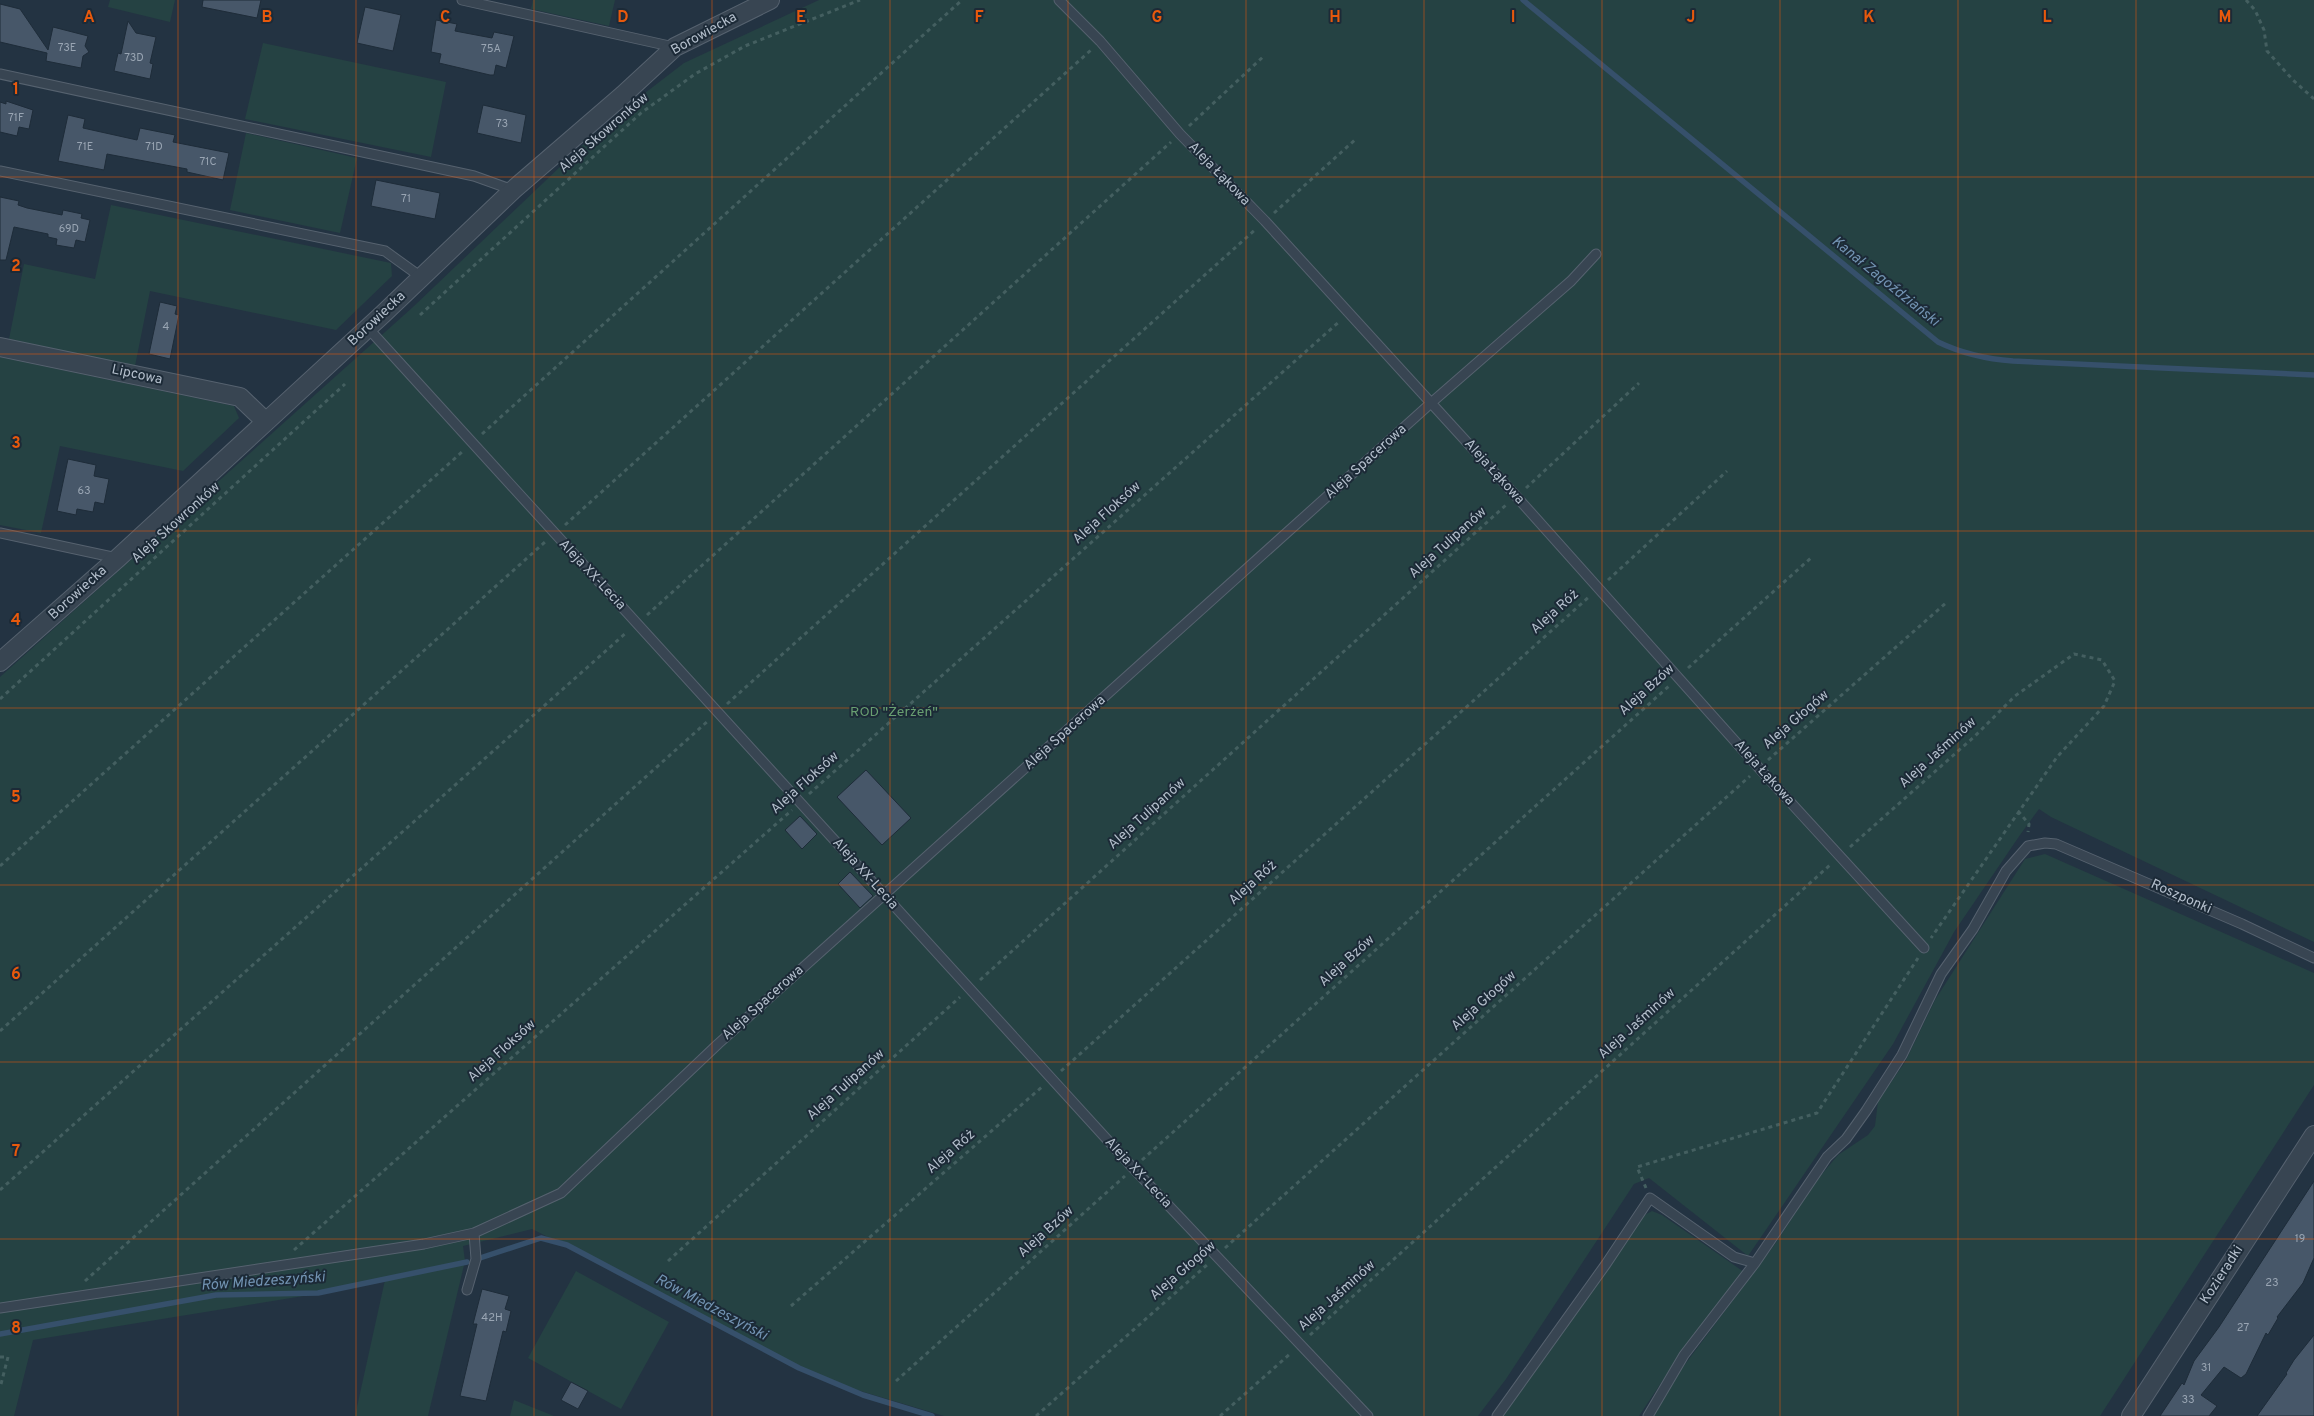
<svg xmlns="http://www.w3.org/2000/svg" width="2314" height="1416" font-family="Overpass,sans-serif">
<rect width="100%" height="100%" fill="#233342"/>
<path fill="#254243" d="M110,0H175L170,22L108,7Z
M533,0H615L609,26L531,9Z
M819,0H2314V942L2051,817L2039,809L2020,835L1954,932L1893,1044L1748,1256L1649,1178L1634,1184L1506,1379L1478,1416H944L827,1381L685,1305L532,1229L463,1246L465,1261L428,1416H355L385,1280L353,1288L33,1340L14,1416H0V677L413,307L585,143L632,103L684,63Z
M263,43L446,82L431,157L245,119Z
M246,133L357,158L340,233L230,210Z
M111,205L391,263L392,276L336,330L150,291L135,366L9,339L24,264L95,279Z
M0,357L234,406L239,418L183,471L60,446L41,533L0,525Z
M2045,854L2314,973V1085L2100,1416H1651L1683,1367L1775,1244L1817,1180L1838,1155L1868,1135L1875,1126L1878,1101L1905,1062L1935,1000L2025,859Z
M1652,1211L1662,1215L1744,1272L1677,1359L1639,1416H1502L1641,1217Z
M576,1271L669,1322L621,1409L528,1358Z
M514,1400L554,1416H510Z"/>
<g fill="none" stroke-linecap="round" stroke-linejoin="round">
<path stroke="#36506b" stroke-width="5.5" d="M1523,0L1938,342C1963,354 1986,359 2013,361L2314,375
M480,1258L541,1238L567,1245L799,1368L863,1395L932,1416
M0,1334L216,1295L318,1293L467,1262"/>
</g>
<path fill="#475769" stroke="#1e2c39" d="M203,0H261L257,18L202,7Z
M0,4L20,9L48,50L53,27L88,36L85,46L89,52L83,56L81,68L46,61L47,53L0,42Z
M365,7L401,15L393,51L357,43Z
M436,20L457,24L455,31L492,38L494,32L514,36L506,68L496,65L494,75H490L439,63L441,54L431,52Z
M128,21L136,33L156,37L150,63L153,64L150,79L114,71L118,53L121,54Z
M6,101L33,110L29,129L19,127L17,136L0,132V102L6,104Z
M483,105L526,115L521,143L477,133Z
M68,115L85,119L83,128L137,140L140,128L175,135L173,142L229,153L223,180L187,172V169L107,154L104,170L58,161Z
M376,180L440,193L435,219L371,206Z
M0,197L19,201L18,205L27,208L62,215L63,210L82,214L81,218L90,220L85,242L76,240L74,248L56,245L57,239L48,237V234L14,227L6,260H0Z
M160,302L177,306L175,314L179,315L170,359L149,354Z
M68,459L96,465L94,476L109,479L104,504L95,502L93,512L77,509L76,515L57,511Z
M866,770L911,818L882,845L837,797Z
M800,816L817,834L802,849L785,830Z
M850,872L873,896L860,908L838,884Z
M2314,1181V1258L2303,1283L2277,1317L2278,1318L2268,1335L2266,1333L2246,1374L2241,1378L2224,1367L2201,1395L2217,1406L2209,1416H2160L2182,1383L2184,1385L2194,1361L2219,1327Z
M482,1289L509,1296L505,1309L511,1311L506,1332L503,1331L486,1401L460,1396L477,1324H473Z
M2314,1335V1416H2257L2287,1374L2286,1373L2294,1360Z
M571,1382L588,1391L578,1409L561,1400Z"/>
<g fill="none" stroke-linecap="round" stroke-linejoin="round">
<defs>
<path id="service" d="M462,0L674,47
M1059,0L1100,41L1180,134L1265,221L1516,496L1759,768L1924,948
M0,74L474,176L513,190
M0,171L385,251L421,277
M367,327L1133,1168L1368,1416
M0,533L117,558
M467,1290L476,1259L474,1233
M0,1308L424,1244L474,1233L561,1193L718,1044L1431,403L1571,281L1596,254
M1497,1416L1606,1264L1650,1198L1734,1257L1755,1263
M1648,1416L1684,1355L1755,1263L1827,1157L1846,1139L1866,1111L1902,1055L1941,974L1973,929L2006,871L2028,846L2045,843L2056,844L2242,924L2314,958"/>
<path id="minor" d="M0,347L240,397L265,421
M0,662L118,558L383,314L513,190L623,95L675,47L770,0
M2131,1416L2314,1135"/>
</defs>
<use href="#service" stroke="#56626f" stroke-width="11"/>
<use href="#minor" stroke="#56626f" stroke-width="20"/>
<path stroke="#445f60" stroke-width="3" stroke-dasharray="4 4" stroke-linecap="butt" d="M2246,0L2255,10L2264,30L2267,51L2293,80L2314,99
M1189,126L1265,55
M1274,213L1357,138
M420,315L641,113L695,74L745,46L860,0
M482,434L962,0
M1526,488L1639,383
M565,525L1091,50
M1608,580L1727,471
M647,615L1171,142
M1688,668L1812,557
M0,699L345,384
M727,704L1256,229
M1768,760L1947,602
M809,794L1340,321
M2018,811L2029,824L2028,832
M1850,847L1975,736L2015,696L2074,654L2102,660L2115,681L2104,706L2057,757L1931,938
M0,866L462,452
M980,980L1506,505
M0,1031L545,542
M1061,1071L1590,596
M1142,1160L1669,686
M1646,1188L1637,1167L1817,1113L1918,958
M0,1190L627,632
M1225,1248L1750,776
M294,1250L792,810
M668,1261L960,997
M85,1281L709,720
M791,1306L1043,1086
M1310,1335L1830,865
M0,1357H8L0,1388
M896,1381L1125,1176
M1036,1416L1208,1264
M1220,1416L1291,1353"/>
<use href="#service" stroke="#384552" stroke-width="9"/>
<use href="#minor" stroke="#384552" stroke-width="18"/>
</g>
<path fill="none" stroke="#e8590c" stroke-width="1" stroke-opacity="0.55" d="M178,0V1416M356,0V1416M534,0V1416M712,0V1416M890,0V1416M1068,0V1416M1246,0V1416M1424,0V1416M1602,0V1416M1780,0V1416M1958,0V1416M2136,0V1416M0,177H2314M0,354H2314M0,531H2314M0,708H2314M0,885H2314M0,1062H2314M0,1239H2314"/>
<g text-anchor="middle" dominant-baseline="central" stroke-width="4" stroke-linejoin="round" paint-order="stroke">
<g font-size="11" fill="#99a5b3">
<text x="67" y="48">73E</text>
<text x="491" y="49">75A</text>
<text x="134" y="58">73D</text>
<text x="16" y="118">71F</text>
<text x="502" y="124">73</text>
<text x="85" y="147">71E</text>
<text x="154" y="147">71D</text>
<text x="208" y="162">71C</text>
<text x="406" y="199">71</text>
<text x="69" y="229">69D</text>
<text x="166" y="327">4</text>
<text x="84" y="491">63</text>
<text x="2300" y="1239">19</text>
<text x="2272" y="1283">23</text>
<text x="492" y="1318">42H</text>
<text x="2243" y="1328">27</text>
<text x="2206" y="1368">31</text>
<text x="2188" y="1400">33</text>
</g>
<g font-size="14" fill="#b4bfcc" stroke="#1c2a37">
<text transform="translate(704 34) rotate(-29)">Borowiecka</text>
<text transform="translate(604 133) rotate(-41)">Aleja Skowronków</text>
<text transform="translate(1219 174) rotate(46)">Aleja Łąkowa</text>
<text transform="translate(377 319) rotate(-43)">Borowiecka</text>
<text transform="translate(137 375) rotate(12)">Lipcowa</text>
<text transform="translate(1366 462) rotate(-42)">Aleja Spacerowa</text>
<text transform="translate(1494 472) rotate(48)">Aleja Łąkowa</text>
<text transform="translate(1107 513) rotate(-42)">Aleja Floksów</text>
<text transform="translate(176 523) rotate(-42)">Aleja Skowronków</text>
<text transform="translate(1448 543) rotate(-42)">Aleja Tulipanów</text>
<text transform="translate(592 575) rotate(47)">Aleja XX-Lecia</text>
<text transform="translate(78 593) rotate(-42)">Borowiecka</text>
<text transform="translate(1555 612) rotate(-42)">Aleja Róż</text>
<text transform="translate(1647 690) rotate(-42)">Aleja Bzów</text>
<text transform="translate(1796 720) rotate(-41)">Aleja Głogów</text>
<text transform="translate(1065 733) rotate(-42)">Aleja Spacerowa</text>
<text transform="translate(1938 753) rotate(-42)">Aleja Jaśminów</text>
<text transform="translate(1764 773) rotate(48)">Aleja Łąkowa</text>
<text transform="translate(805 783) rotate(-42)">Aleja Floksów</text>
<text transform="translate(1147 814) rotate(-42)">Aleja Tulipanów</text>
<text transform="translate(865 874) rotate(48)">Aleja XX-Lecia</text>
<text transform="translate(1253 883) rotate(-42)">Aleja Róż</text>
<text transform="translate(2181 897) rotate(24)">Roszponki</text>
<text transform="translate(1347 961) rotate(-42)">Aleja Bzów</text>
<text transform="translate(1484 1001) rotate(-42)">Aleja Głogów</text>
<text transform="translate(763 1003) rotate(-42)">Aleja Spacerowa</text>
<text transform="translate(1637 1024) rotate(-42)">Aleja Jaśminów</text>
<text transform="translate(502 1051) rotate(-42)">Aleja Floksów</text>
<text transform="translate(846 1085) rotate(-42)">Aleja Tulipanów</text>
<text transform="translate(951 1152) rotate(-41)">Aleja Róż</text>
<text transform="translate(1138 1173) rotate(47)">Aleja XX-Lecia</text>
<text transform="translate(1046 1232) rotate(-42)">Aleja Bzów</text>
<text transform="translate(1183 1271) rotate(-41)">Aleja Głogów</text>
<text transform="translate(2222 1275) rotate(-57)">Kozieradki</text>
<text transform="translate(1337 1296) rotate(-42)">Aleja Jaśminów</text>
</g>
<g font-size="14" fill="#699f71" stroke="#1c2a37">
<text x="894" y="712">ROD "Żerżeń"</text>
</g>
<g font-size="15" font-style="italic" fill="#7293b2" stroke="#1c2a37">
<text transform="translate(1885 282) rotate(39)">Kanał Zagoździański</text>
<text transform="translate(263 1282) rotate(-4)">Rów Miedzeszyński</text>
<text transform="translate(711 1308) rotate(28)">Rów Miedzeszyński</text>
</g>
</g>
<g font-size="16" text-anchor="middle" font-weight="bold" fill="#e8590c" stroke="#1c2a37" stroke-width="4" stroke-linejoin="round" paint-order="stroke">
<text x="89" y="22">A</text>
<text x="267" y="22">B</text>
<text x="445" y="22">C</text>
<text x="623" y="22">D</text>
<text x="801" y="22">E</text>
<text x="979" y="22">F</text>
<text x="1157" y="22">G</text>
<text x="1335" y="22">H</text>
<text x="1513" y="22">I</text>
<text x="1691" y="22">J</text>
<text x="1869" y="22">K</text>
<text x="2047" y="22">L</text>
<text x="2225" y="22">M</text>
<text x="16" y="94">1</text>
<text x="16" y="271">2</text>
<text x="16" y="448">3</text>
<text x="16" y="625">4</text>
<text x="16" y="802">5</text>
<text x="16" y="979">6</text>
<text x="16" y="1156">7</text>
<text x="16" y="1333">8</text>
</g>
</svg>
